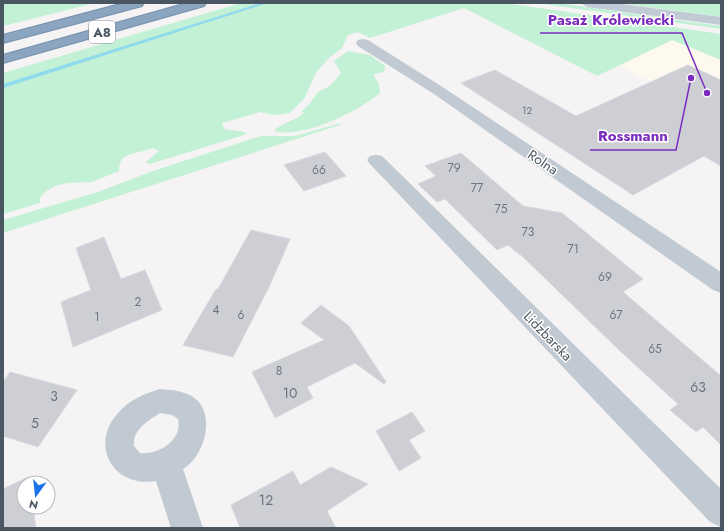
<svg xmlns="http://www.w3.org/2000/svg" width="724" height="531" font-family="Jost,sans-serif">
<rect width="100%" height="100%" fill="#f5f3f3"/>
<path fill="#fdf9ef" d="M672,40L721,60V116L619,66Z"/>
<path fill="#c3f1d5" d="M3,3H95L3,26Z
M241,3H505L721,34V60L672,40L597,76L464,8L370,38L358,32L348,35L342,48L330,57L317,71L304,99L290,113L275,115L260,112L222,123L224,129L244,132L247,134L150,164L146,162L159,151L152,148C140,155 119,149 119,171L92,182L67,183L55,186L45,192L40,198V203L3,214V73Z
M536,3H558L721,26V29Z
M618,3H721V17L715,16Z
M348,51L370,55L385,66L384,72L373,74L379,84L380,93C359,111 303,139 275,131V129L292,120H294L304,113L301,112L311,102L318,92L330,86L341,73L334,61Z
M341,123L340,125L3,233V220L98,192L153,171L261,136H295Z"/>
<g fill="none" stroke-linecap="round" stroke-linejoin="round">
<path fill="#90daee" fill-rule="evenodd" d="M261,3H268L3,88V84Z"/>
</g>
<path fill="#cdcfd5" stroke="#d7d9de" d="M688,65L721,80V166L704,156L633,195L461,83L495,70L576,116Z
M325,152L346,176L304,191L284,165Z
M461,153L523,206L562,213L643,279L623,292L721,376V445L703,427L696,432L670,410L678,404L618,349L521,255H520L508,245L497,250L445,199L437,202L418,184L436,176L425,166Z
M251,230L290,239L270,285L233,357L183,345L216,289H218Z
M104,237L121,279L145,270L162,310L73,347L61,302L91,290L76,248Z
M321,305L349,326L386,382L384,384L355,363L307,387L313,398L275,418L252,372L324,340L301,323Z
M10,372L77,390L38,447L3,436V382Z
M412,412L425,431L409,440L421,458L399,471L376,431Z
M331,467L368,484L327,511L336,528H240L231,505L293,471L300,485Z
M28,477L29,483H24V507H33L36,528H3V489Z"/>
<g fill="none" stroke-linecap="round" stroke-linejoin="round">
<defs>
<path id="highway" d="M124,3H144L142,6L3,43V35Z
M187,3H206L204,6L3,63V55Z"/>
</defs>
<use href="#highway" stroke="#7690ad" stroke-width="2"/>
<path fill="#c1cad2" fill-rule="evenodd" d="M363,39L368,40L444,88L721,272V293L713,290L434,94L358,46L356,43L358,40Z
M376,155L382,156L721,489V527L710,522L370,164L367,160L370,156Z
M160,389C173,390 188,391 198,401C215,420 203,457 183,469L203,528H171L156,481C113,488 89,445 118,413C129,400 144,394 160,389ZM160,413L172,415L178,419C183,440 159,455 140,453L134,446C132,430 148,421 160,413Z"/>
<path fill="#c1cbd6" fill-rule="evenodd" d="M581,3H614L721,17V25L587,7Z"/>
<use href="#highway" fill="#8ba5c1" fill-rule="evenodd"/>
</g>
<g text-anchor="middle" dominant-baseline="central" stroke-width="3" stroke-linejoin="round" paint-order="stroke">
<g font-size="10" fill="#6b747e">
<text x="527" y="110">12</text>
</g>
<g font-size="12" fill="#6b747e">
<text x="454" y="168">79</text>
<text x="319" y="170">66</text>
<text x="477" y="188">77</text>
<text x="501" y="209">75</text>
<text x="528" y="232">73</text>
<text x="573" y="249">71</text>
<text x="605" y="277">69</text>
<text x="138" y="302">2</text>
<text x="216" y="310">4</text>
<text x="241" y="315">6</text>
<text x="616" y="315">67</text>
<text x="97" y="317">1</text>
<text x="655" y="349">65</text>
<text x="279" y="371">8</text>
</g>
<rect fill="#fff" stroke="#808990" stroke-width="1" x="89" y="21" width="26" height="22" rx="3"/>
<g font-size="13" font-weight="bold" fill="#4a5661">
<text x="102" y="32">A8</text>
</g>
<g font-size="14" fill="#4a5661" stroke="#fff">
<text transform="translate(543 162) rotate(34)">Rolna</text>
<text transform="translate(548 336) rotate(46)">Lidzbarska</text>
</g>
<g font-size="14" fill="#6b747e">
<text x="698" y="387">63</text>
<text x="290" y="393">10</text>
<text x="54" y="396">3</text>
<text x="35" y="423">5</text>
<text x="266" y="500">12</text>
</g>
</g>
<path fill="none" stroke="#7b2cbf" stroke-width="1.5" d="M707 93L682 33H540M691 78L676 150H590"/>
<g fill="#7b2cbf" stroke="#fff" stroke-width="1.5">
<circle cx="707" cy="93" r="4"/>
<circle cx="691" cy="78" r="4"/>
</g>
<g font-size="15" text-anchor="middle" font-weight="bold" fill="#7b2cbf" stroke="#fff" stroke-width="3" stroke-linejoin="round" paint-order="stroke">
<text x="611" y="25">Pasaż Królewiecki</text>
<text x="633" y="141">Rossmann</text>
</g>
<rect width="724" height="531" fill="none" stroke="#4a5661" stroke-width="8"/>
<g transform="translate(36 495) rotate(195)"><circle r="19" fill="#ffffff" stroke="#b7bbc0"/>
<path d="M0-3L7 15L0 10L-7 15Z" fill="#1a73e8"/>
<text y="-6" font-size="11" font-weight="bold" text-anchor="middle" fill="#4a5661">N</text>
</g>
</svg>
